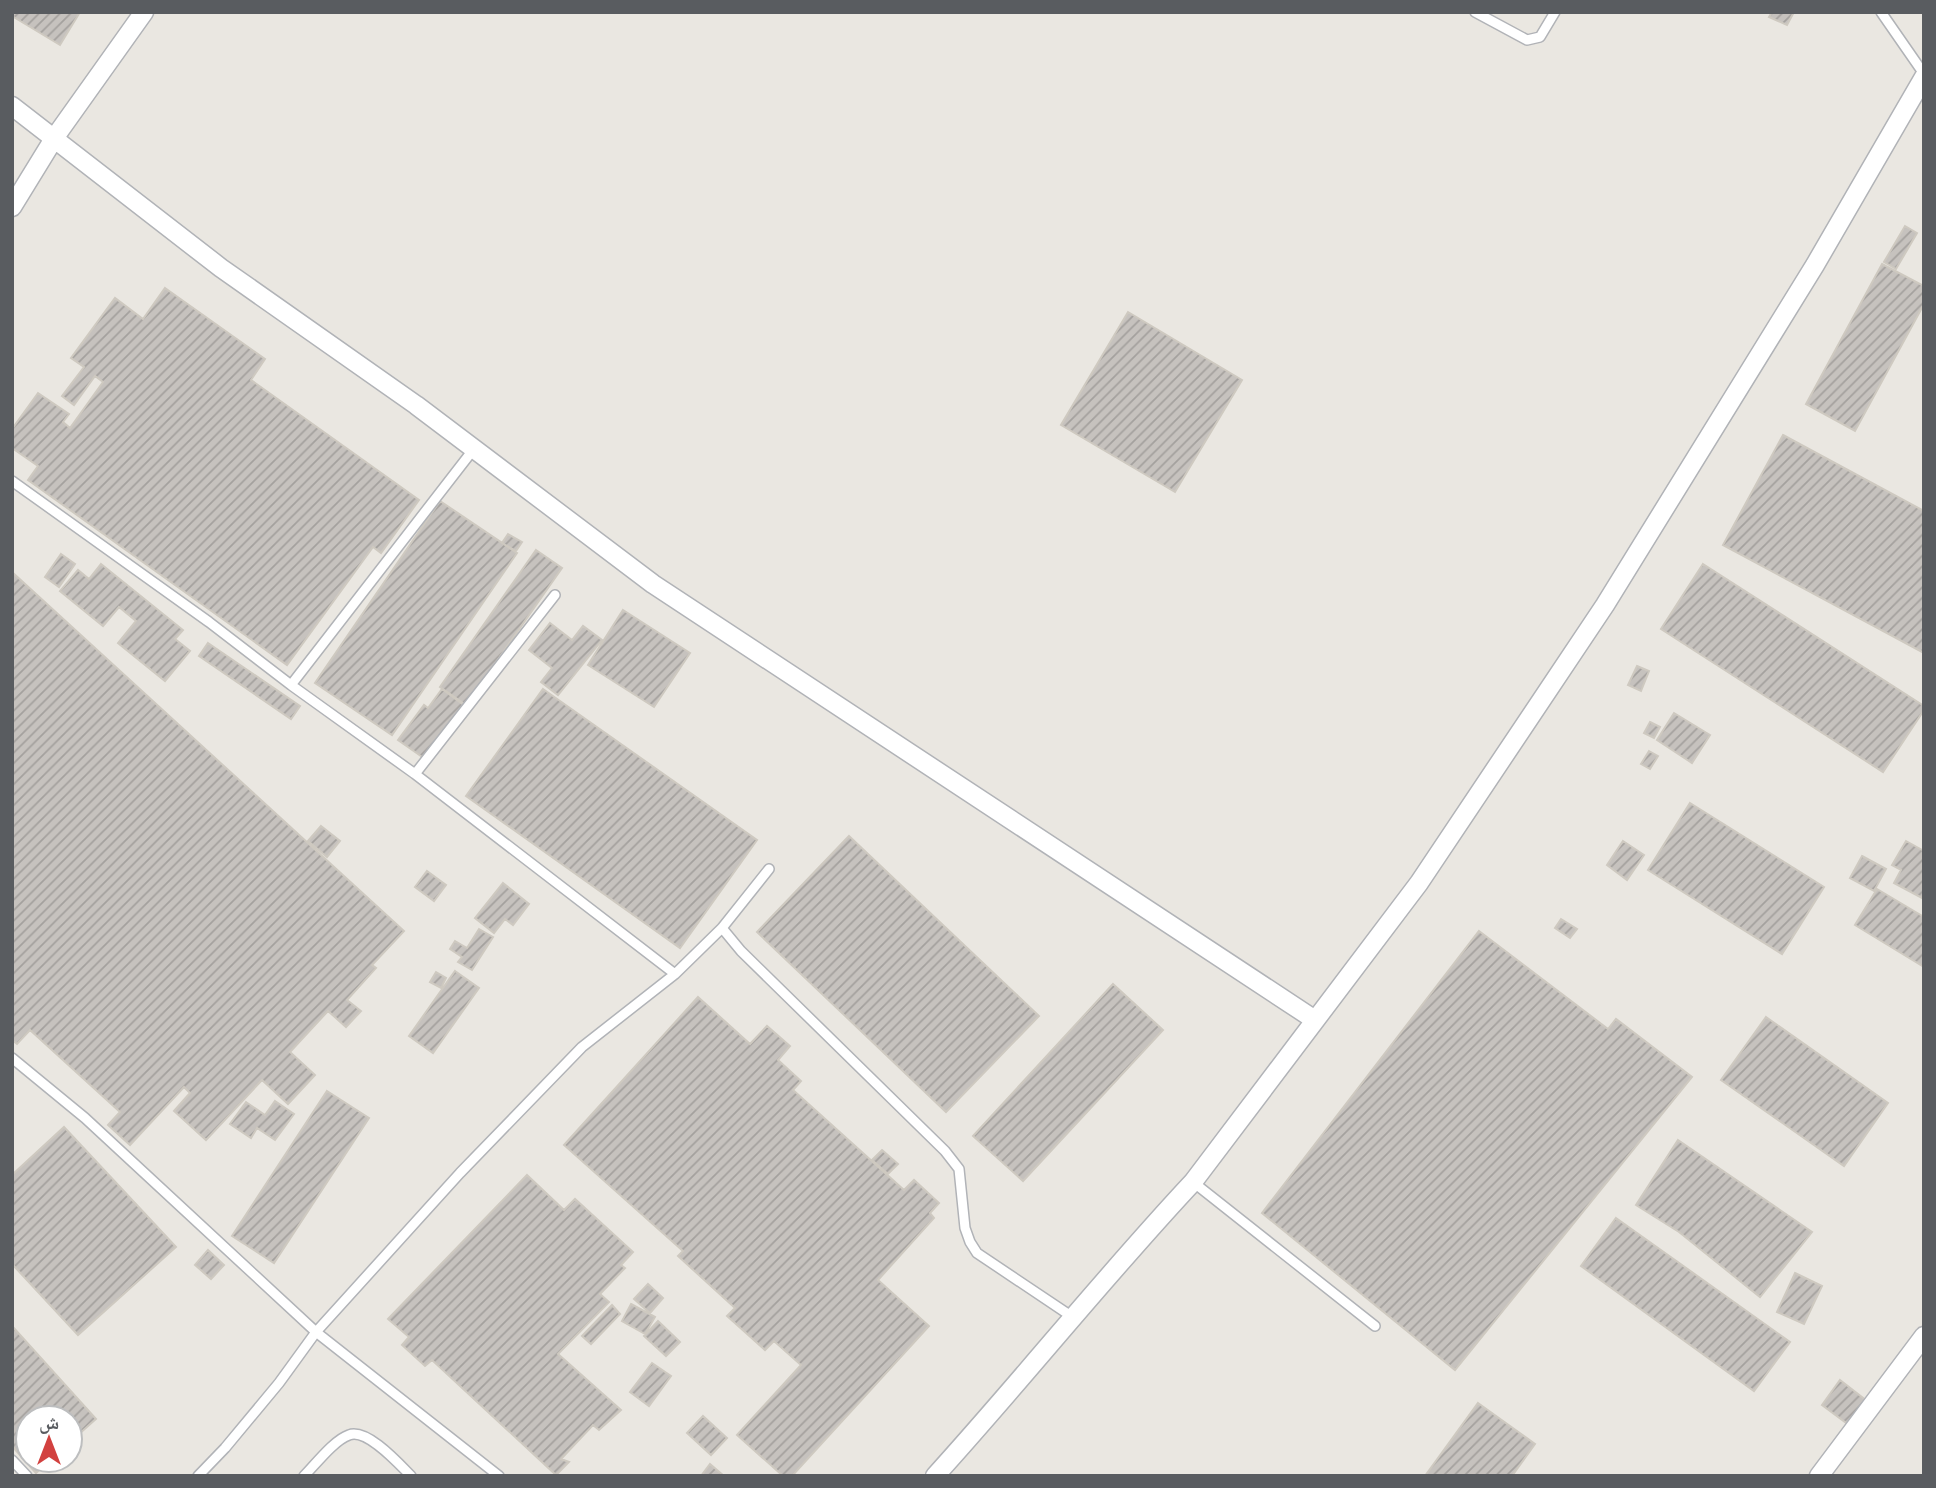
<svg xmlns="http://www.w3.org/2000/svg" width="1936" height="1488" font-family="Roboto,'Noto Naskh Arabic',sans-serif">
<defs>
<pattern id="building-hatch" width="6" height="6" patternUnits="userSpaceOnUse" patternTransform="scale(1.75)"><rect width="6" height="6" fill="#c6c2be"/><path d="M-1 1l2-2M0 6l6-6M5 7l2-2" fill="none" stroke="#a4a19e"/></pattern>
</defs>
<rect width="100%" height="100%" fill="#eae7e1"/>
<path fill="url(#building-hatch)" stroke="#cec9c0" stroke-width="2" d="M12,12H80L60,45L12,16Z
M1772,12H1794L1787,25L1769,17Z
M1905,226L1917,233L1896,269L1884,262Z
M1882,264L1924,286V304L1855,431L1806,404Z
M165,288L265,359L251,380L419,500L381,553L373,547L287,665L28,480L38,466L12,448V429L38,393L69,414L63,422L70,428L103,382L95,376L74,405L62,396L84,367L71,358L115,298L143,319Z
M1128,312L1242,380L1175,492L1061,425Z
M1783,435L1924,511V653L1723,545Z
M440,501L517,553L392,735L315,683Z
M508,534L522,542L516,551L502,543Z
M536,550L562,568L466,705L440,687Z
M61,554L75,564L59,587L45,577Z
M101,564L183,630L175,639L190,651L165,681L118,643L136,621L119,607L103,626L60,591L78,570L89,579Z
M1703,564L1924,706V710L1883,772L1661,629Z
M12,572L404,931L372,965L376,968L347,1000L361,1011L346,1027L328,1011L290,1052L315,1075L288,1104L262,1080L206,1140L174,1111L190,1093L184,1087L130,1145L108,1125L120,1112L30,1030L17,1044L12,1040Z
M623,610L690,653L654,707L588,665Z
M550,623L572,640L583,626L602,640L558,695L541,682L552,668L529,650Z
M208,643L300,706L291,719L199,656Z
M1637,666L1649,671L1641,691L1628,685Z
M442,689L465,706L425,759L398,740L424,705L428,708Z
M543,689L757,840L680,948L466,796Z
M1674,713L1710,735L1692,763L1657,740Z
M1650,722L1660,727L1654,738L1644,733Z
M1649,751L1658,756L1650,769L1641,764Z
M1690,803L1824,887L1782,954L1648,870Z
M321,826L340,841L327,857L308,841Z
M849,836L1039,1016L946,1112L757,932Z
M1623,841L1644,855L1627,880L1607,865Z
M1906,841L1924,851V899L1894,883L1901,870L1892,865Z
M1862,856L1886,869L1874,891L1850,878Z
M427,871L446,885L434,901L415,887Z
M503,883L529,904L513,925L505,919L494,933L475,918Z
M1877,889L1924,917V967L1855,925Z
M1561,919L1577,929L1570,938L1555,928Z
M479,929L493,937L472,970L458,962L462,957L450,949L455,941L467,948Z
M1479,931L1608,1029L1616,1019L1692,1077L1455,1370L1262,1213Z
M455,971L479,988L433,1053L409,1036Z
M436,972L446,978L441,988L430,982Z
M1113,984L1163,1030L1023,1181L973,1136Z
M698,997L750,1044L767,1026L790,1046L778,1060L801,1081L793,1090L904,1190L914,1180L939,1203L930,1213L934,1218L878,1280L929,1326L792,1476H783L737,1435L801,1365L774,1341L765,1350L727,1316L735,1308L678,1256L683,1251L564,1145Z
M1766,1017L1888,1103L1844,1166L1721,1080Z
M327,1091L369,1118L274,1263L232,1236Z
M275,1101L294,1114L275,1140L257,1128L251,1138L230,1124L246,1102L265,1115Z
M64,1127L176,1247L78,1335L12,1264V1175Z
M1678,1140L1812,1232L1760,1297L1679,1232L1636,1205Z
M882,1150L898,1164L888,1174L872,1160Z
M527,1175L564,1210L575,1199L633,1252L621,1265L625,1268L600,1294L609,1302L558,1354L621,1410L599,1430L593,1425L561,1459L569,1462L556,1475L432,1360L425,1366L402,1345L409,1337L388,1319Z
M1616,1218L1790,1342L1754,1391L1581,1266Z
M208,1250L224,1265L211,1279L195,1265Z
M1795,1273L1822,1286L1804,1324L1777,1312Z
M648,1284L663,1298L650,1313L634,1299Z
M631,1304L655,1317L645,1334L622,1321Z
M612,1305L620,1314L591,1344L582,1336Z
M658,1321L680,1342L666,1356L644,1336Z
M12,1326L96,1419L70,1442V1418H28V1460H50L36,1473L12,1446Z
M652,1363L671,1376L649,1406L630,1392Z
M1840,1380L1867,1401L1849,1425L1822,1405Z
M1478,1403L1535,1444L1512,1476H1425Z
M703,1416L727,1438L711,1455L687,1433Z
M710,1464L724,1476H701Z"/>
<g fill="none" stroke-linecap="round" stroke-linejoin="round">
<defs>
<path id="service" d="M1475,12L1527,40L1540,37L1555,12
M1881,12L1924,74
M12,481L209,622L291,685L415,774L675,974
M291,685L473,450
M415,774L555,595
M722,928L741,951L945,1151L959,1169L965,1228L970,1242L977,1253L1074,1318
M12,1058L85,1118L316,1332L499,1476
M1193,1182L1375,1326
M12,1460L27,1476
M198,1476L225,1448L279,1383L316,1332L460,1173L582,1047L675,974L722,928L769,869
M304,1476C315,1465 334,1440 349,1435C367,1428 399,1464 411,1476"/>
<path id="minor" d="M12,106L221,268L416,405L653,584L1315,1020
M12,207L55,137L144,12
M935,1476C1023,1379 1104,1277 1193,1182L1419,883L1605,605L1815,265L1924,77
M1819,1476L1924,1336"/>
</defs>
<use href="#service" stroke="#b1b3b7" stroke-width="12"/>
<use href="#minor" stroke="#b1b3b7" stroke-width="21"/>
<use href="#service" stroke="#fff" stroke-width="9"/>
<use href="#minor" stroke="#fff" stroke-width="18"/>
</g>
<rect width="1936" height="1488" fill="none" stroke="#595c60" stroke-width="28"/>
<g transform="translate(49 1439)"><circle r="33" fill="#ffffff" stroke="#bdbebf" stroke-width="2"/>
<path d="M0-5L12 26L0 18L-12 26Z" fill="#d2413f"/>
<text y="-10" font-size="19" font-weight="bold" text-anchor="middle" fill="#595c60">ش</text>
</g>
</svg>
